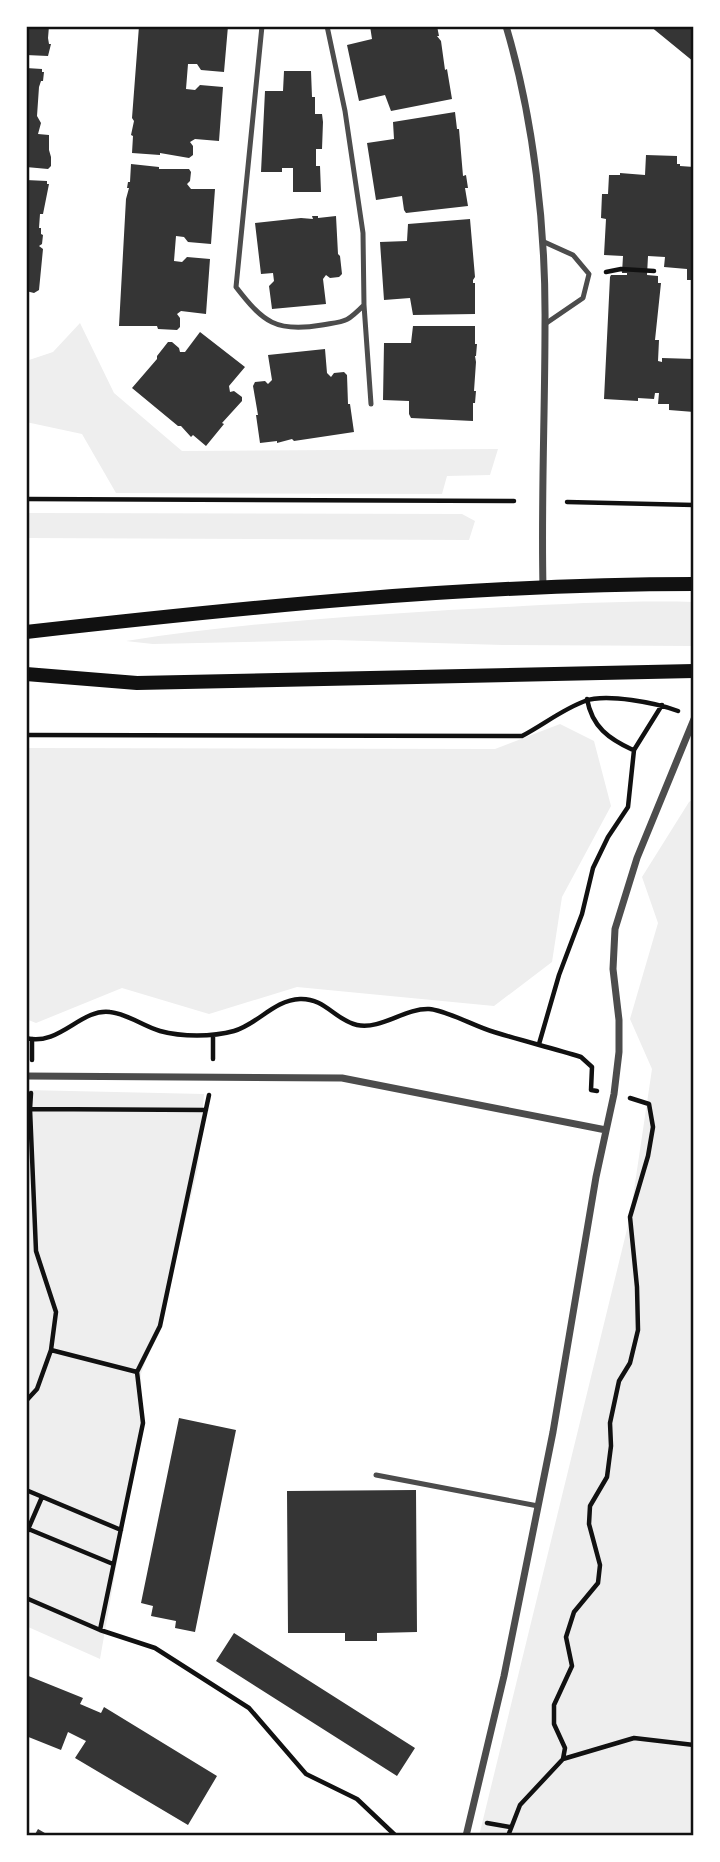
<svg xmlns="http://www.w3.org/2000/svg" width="720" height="1862" font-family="Bitter,serif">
<rect width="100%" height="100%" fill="#fff"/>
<path fill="#eee" d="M80,323L114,393L182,451L498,449L490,475L447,476L442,494L116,493L82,434L26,422V361L53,352Z
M26,513L462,514L475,521L469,540L26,538Z
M694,602V646L503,645L334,640L153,644L126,641C233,624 340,617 449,610C529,606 614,600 694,602Z
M560,724L594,741L611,806L562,897L552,962L494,1006L297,987L209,1014L122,988L36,1023L26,1019V748L495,749Z
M694,799V1836H479L630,1217L652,1069L630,1019L658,923L642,877L689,802Z
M26,1090L204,1094L198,1168L165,1305L141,1374L142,1421L100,1659L26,1626Z"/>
<path fill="#353535" d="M26,26H49L48,38L49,44H51L48,56L26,55Z
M139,26H228L224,72L201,70L197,64H188L186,89L195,90L200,85L223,87L219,141L195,139L190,142L193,146V155L189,158L160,153V155L132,153L133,136L131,135L134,121L132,118Z
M370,26H437L439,36H437L441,41L445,70L447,69L452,99L391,111L385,95L359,101L347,45L372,39Z
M650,26H694V62Z
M26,68L42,69V72H44L43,81H41L39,87L37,116L41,123L38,134L49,135V150L51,157V166L48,169L26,167Z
M284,71H311L312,97H315V114H322L323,122L322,149H316V166H320L321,192H293V168H282V172H261L265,91H283Z
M455,112L457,129H459L463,176L466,175L468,188H465L468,206L406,213L404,210L402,196L376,200L367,143L394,139L393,122Z
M646,155L677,156V164H680V166L694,167V280H687V269L664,267L665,257L648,256L647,275L658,276V283H661L655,340H659L658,361L662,362V358L694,359V412L669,410V404H658L659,393H655L654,399L638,398V401L604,399L610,277L611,275H627V273H622L623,256L604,255L606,219L601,218L602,194H608L609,175H620V173L645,175Z
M131,164L159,167V169H189L191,172L190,181L187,184L191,189H215L211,244L188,242L184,237L176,236L174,261L182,262L187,257L210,259L206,314L181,311L177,314L180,318V327L177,330L158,329L157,326H119L126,199L129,188H127L128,182H130Z
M26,180L47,181V184H49L43,214H40L39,228H41V234L43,235L42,244L39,246L43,249L39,290L34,293L26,291Z
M312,216H318V218L336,216L338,254L340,256L342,274L339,277L330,278L326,275L323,279L326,304L272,309L269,286L274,281L273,273L261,274L255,223L301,218L313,219Z
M470,219L475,277L473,280V283H475V314L413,315L410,298L384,300L380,242L407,241L408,224Z
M413,326H475V344H477L476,356H475L476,362L474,391H476L475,403H473V421L411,418L409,414V401L383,400L384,343H411Z
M200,332L245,367L229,386L230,392L234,391L242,397V401L222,423L224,424L206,446L193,435L191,437L181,426H178L132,388L157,359V356L168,342H172L179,348L180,352H185Z
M325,349L327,373L331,377L334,373L344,372L347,375L348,404H350L354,432L294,441L292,439L277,443V441L260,443L256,415H258L253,386L255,382L265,381L268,384L272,380L268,355Z
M179,1418L236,1430L195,1632L175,1628L176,1621L151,1616L153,1606L141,1603Z
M416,1490L417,1632L377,1633V1641H345V1633H288L287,1491Z
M234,1633L415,1748L397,1776L216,1661Z
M26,1675L83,1698L80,1704L101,1713L104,1707L217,1776L188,1825L75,1758L86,1741L68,1732L61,1750L26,1736Z
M38,1829L50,1836H34Z"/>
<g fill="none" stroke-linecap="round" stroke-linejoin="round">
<path stroke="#111" stroke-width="4.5" d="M606,272L621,269L654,271
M26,499L514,501
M567,502L694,505
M587,699C592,727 609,739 633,750
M26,735L522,736C543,725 563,709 585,701C606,693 657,703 678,711
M213,1035V1059
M26,1038C59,1047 81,1008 110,1012C128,1014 143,1026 160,1031C182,1037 212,1037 234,1031C258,1024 274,1000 300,999C325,998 335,1020 357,1025C381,1030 405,1008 429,1009C446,1010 476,1027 494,1032C523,1041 552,1048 581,1057L592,1067L591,1090L597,1091
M32,1039V1060
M539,1044L559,975L582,914L593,868L608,837L628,807L634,750L662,705
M30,1109L206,1110
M51,1350L137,1372
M26,1401L37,1389L51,1350L56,1312L36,1251L30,1109L31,1093
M26,1490L121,1530
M26,1528L113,1564
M26,1534L42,1497
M26,1598L100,1630L155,1648L249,1708L306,1774L357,1799L396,1836
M100,1630L143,1423L137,1372L160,1326L209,1095
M563,1759L634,1738L694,1745
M487,1823L510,1827
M508,1836L520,1805L563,1759L565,1748L554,1724V1705L572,1666L566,1637L574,1612L598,1583L600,1565L589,1524L590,1506L607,1477L611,1446L610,1423L619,1381L630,1363L638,1330L637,1287L630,1217L648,1156L653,1127L649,1104L630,1098"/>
<path stroke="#4c4c4c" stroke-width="5" d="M262,26L236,287C263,322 276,333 322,325C346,321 346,323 364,305L363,233L345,111L327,26
M542,241L573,255L589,274L583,298L545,324
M364,305L371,404
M376,1475L538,1506"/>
<path stroke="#4c4c4c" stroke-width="7" d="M506,26C534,120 546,229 545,326C545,413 541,500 543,587
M26,1076L342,1078L606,1130
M466,1836L504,1676L553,1432L596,1177L614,1094L619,1052V1020L613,969L615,929L637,858L694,719"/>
<path stroke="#111" stroke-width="14" d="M26,632C248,607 471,584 694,584
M26,674L137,683L694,671"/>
</g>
<rect width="720" height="1862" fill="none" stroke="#ffffff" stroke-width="56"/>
<rect x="28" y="28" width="664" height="1806" fill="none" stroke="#111" stroke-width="2.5"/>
</svg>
